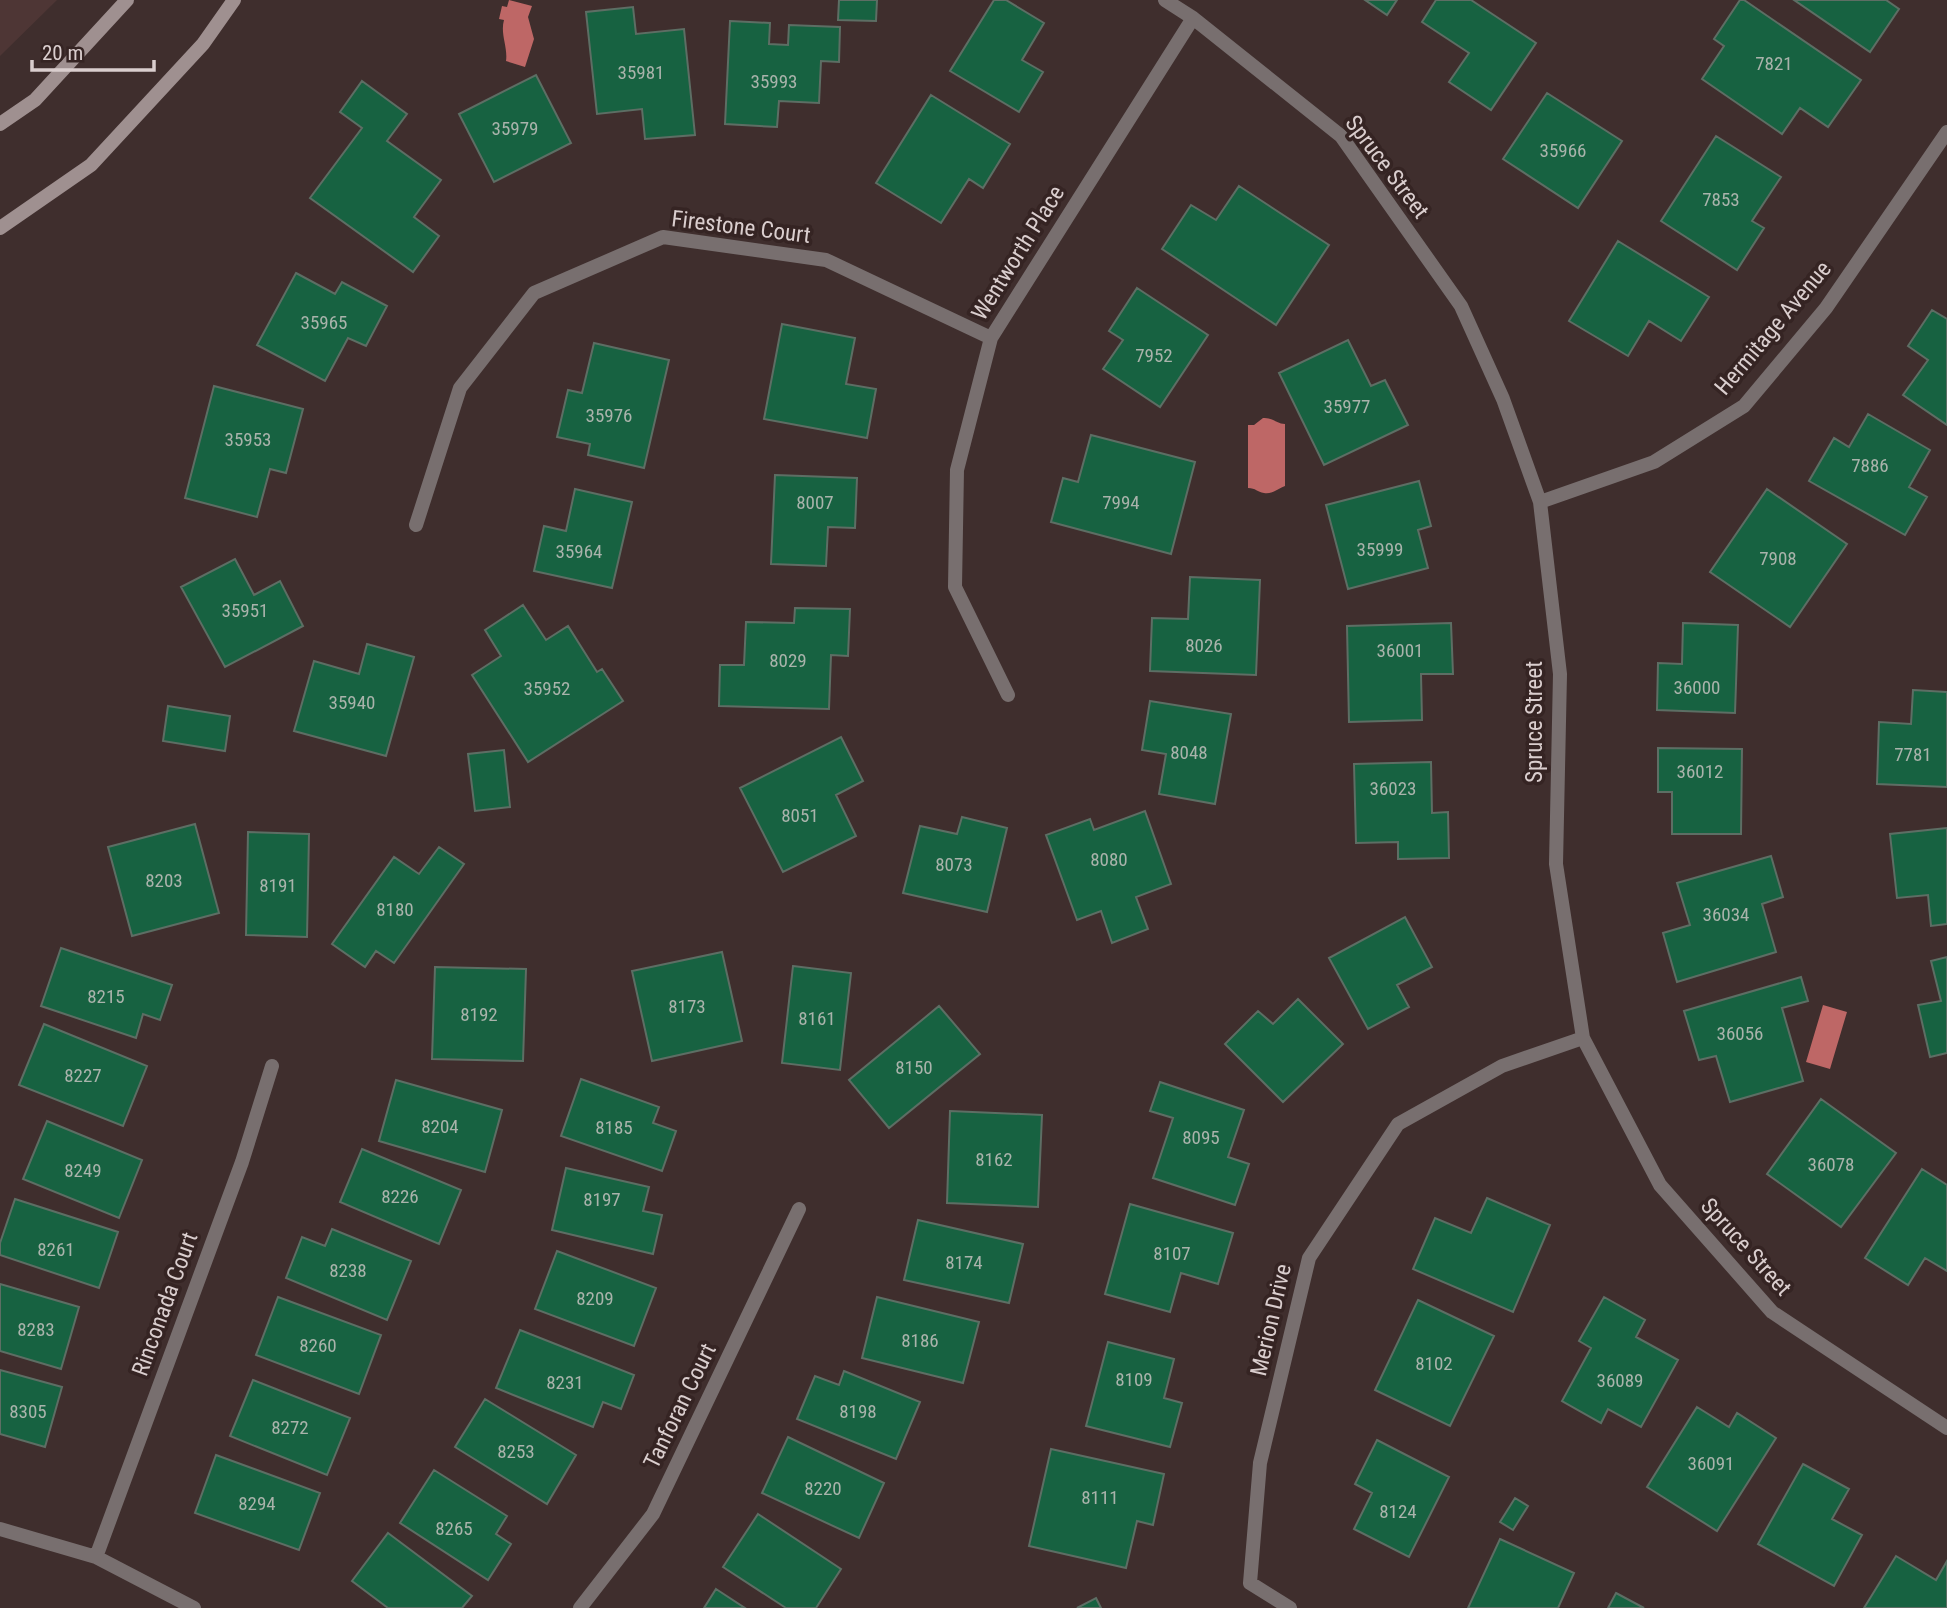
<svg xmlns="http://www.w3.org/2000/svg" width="1947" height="1608" font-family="'Roboto Condensed',sans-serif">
<rect width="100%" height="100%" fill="#3f2e2d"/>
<path fill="#4e3635" d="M0,0H57L0,56Z"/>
<path fill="#be6766" d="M509,0L532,6L528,17L534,39L525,67L506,61C508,47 500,34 504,20L499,19L502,6L507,7Z
M1263,418C1272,417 1277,424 1285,424V486C1279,488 1271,495 1264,493C1257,492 1256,488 1248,488V425H1254Z
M1823,1005L1847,1012L1830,1069L1806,1062Z"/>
<path fill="#176241" stroke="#5d6e64" stroke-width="2" d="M839,0H877L876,21L838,20Z
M994,0H1006L1044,23L1022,60L1043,72L1019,112L950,71Z
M1365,0H1397L1387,15Z
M1436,0H1471L1536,43L1491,110L1449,82L1469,53L1422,22Z
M1740,0H1744L1861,80L1828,127L1800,108L1782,134L1702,79L1724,46L1714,39Z
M1794,0H1886L1899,9L1870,52Z
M633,7L636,34L684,29L695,135L645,139L642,109L597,114L586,12Z
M730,21L770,23L769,44L788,45L789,25L840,27L839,62L821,61L819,103L779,101L777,127L725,124Z
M536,75L571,143L494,182L459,114Z
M362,81L407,114L387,141L441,180L414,217L439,236L413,272L310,198L362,128L340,112Z
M1547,93L1622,141L1578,208L1503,159Z
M931,95L1010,144L983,188L969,179L941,223L876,183Z
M1716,136L1781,177L1752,221L1764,228L1737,270L1661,221Z
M1239,186L1329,245L1276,325L1162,249L1191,205L1216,220Z
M1618,241L1709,297L1681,341L1649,321L1628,356L1569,321Z
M296,273L335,294L342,282L387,306L366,346L348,338L325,381L257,345Z
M1137,288L1208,335L1160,407L1103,369L1123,340L1109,331Z
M1932,310L1947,319V425L1903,395L1928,360L1908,346Z
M782,324L855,338L846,384L876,389L867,438L764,419Z
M1348,340L1371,386L1385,380L1408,425L1324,465L1279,373Z
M594,343L669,360L644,468L588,455L590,444L557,437L568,390L582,393Z
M214,386L303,409L286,473L270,469L257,517L185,498Z
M1868,414L1930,450L1909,487L1927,497L1905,535L1809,481L1834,438L1849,447Z
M1091,435L1195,462L1171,554L1051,522L1063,478L1078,482Z
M775,475L857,478L855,528L828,527L826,566L771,564Z
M1419,481L1431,526L1418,530L1428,568L1348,589L1326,505Z
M575,489L632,502L612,588L534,571L544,526L566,531Z
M1767,489L1847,544L1790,627L1710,572Z
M235,559L254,595L280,581L303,626L225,667L181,587Z
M1190,577L1260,580L1256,675L1150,671L1152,618L1188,619Z
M523,605L546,640L568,626L597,672L602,669L623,701L528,762L472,675L501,656L485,630Z
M795,608L850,609L848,656L831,655L829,709L719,706L720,665H744L746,622L794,623Z
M1451,623L1453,674H1421L1422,720L1349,722L1347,626Z
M1683,623L1738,625L1735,713L1657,710L1658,663L1682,664Z
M367,644L414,657L386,756L294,731L314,661L359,674Z
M1913,690L1947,692V787L1877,784L1879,722L1911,724Z
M1150,701L1231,714L1215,804L1159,794L1166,754L1142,750Z
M168,706L230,716L225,751L163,741Z
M841,737L863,781L836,795L856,836L783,872L740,788Z
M1658,748L1742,749L1741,834H1672V792H1658Z
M504,750L510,807L475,811L468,754Z
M1431,762L1432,813L1448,812L1449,858L1398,859V842L1356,843L1354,764Z
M1145,811L1171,884L1136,897L1148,929L1112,943L1101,911L1077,920L1046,835L1090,819L1094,830Z
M962,817L1007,828L987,912L903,893L920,826L957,834Z
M195,824L219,913L132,936L108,847Z
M1947,828V924L1931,926L1928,895L1897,898L1890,834Z
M248,832L309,834L307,937L246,935Z
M439,847L464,864L394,963L376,951L365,967L332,944L394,857L419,874Z
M1771,856L1783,897L1762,904L1776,952L1677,982L1663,933L1690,925L1677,883Z
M1405,917L1432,967L1397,985L1409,1007L1368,1029L1329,958Z
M61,948L172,985L160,1020L143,1014L136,1038L41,1006Z
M722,952L742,1041L652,1061L632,971Z
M1947,957V1053L1930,1057L1918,1005L1941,1001L1931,961Z
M793,966L851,973L840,1070L782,1063Z
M435,967L526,969L523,1061L432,1059Z
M1801,977L1808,1001L1782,1008L1803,1081L1730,1102L1716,1056L1699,1060L1684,1011Z
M1298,999L1343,1044L1283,1102L1225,1044L1258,1011L1273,1024Z
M939,1006L980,1054L889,1128L849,1080Z
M44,1024L147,1066L123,1126L19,1085Z
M581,1079L659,1107L653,1123L676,1131L662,1171L561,1136Z
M396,1080L502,1110L485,1172L379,1141Z
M1160,1082L1244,1110L1228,1157L1249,1164L1235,1205L1153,1178L1173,1118L1150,1111Z
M1821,1099L1896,1153L1841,1227L1767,1174Z
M950,1111L1042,1115L1038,1207L947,1203Z
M47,1121L142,1160L119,1218L23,1179Z
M362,1149L461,1190L439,1244L340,1202Z
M566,1168L649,1187L643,1211L662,1215L653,1254L552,1230Z
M1922,1169L1947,1185V1271L1925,1258L1908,1285L1865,1258Z
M1487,1198L1550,1225L1513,1312L1413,1269L1435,1218L1471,1233Z
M15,1199L118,1232L99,1288L0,1255V1243Z
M1130,1204L1233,1233L1218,1284L1181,1273L1170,1312L1105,1294Z
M918,1220L1023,1244L1009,1303L904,1280Z
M332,1229L411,1261L387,1320L286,1278L302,1237L325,1246Z
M557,1251L656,1288L634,1346L535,1309Z
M0,1284L79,1307L61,1369L0,1351Z
M278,1297L381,1335L359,1394L256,1355Z
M877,1297L979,1322L963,1383L862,1358Z
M1604,1297L1645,1320L1636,1337L1678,1360L1641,1427L1608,1409L1601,1423L1562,1401L1591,1348L1579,1341Z
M1418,1300L1494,1336L1450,1426L1375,1390Z
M520,1330L634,1375L621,1409L603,1402L593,1427L496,1388Z
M1108,1342L1174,1359L1164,1398L1182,1403L1170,1447L1086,1426Z
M0,1370L62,1387L45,1447L0,1434Z
M844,1371L920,1402L896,1459L797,1419L815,1376L839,1385Z
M253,1380L350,1418L327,1475L230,1436Z
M485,1399L576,1455L547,1504L455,1447Z
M1697,1407L1729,1427L1737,1413L1776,1438L1717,1531L1647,1487Z
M788,1437L884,1483L859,1538L762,1493Z
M1377,1440L1449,1477L1409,1557L1354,1529L1372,1493L1355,1484Z
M1051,1449L1164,1474L1153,1525L1137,1521L1126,1568L1029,1546Z
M216,1455L320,1493L299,1550L195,1513Z
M1803,1464L1849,1489L1832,1519L1862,1535L1834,1586L1758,1544Z
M434,1470L507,1516L496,1534L511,1544L488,1580L400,1523Z
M1515,1498L1528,1506L1513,1530L1500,1522Z
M758,1514L841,1569L816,1608H786L723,1567Z
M388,1533L472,1596L462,1608H388L352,1581Z
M1500,1539L1574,1573L1558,1608H1468Z
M1896,1556L1936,1580L1947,1561V1608H1864Z
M716,1589L745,1608H704Z
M1616,1593L1644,1608H1608Z
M1096,1598L1101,1608H1077Z"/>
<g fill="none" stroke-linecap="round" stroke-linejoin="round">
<path stroke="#786f6f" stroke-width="14" d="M1165,0L1193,18L1341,136L1461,306L1503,399L1540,502L1560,674L1556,864L1583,1038L1660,1185L1772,1312L1947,1428
M1540,502L1654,462L1744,406L1826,308L1947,132
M416,525L460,388L534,293L663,237L826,260L991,338
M1008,695L955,587L957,470L991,338L1193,18
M0,1529L96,1557L194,1608
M96,1557L242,1162L272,1066
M580,1608L653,1514L799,1209
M1290,1608L1250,1583L1260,1463L1309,1258L1398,1124L1502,1066L1583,1038"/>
<path stroke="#9f9090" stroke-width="14" d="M0,124L35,100L127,0
M0,228L91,165L203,44L234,0"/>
</g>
<g text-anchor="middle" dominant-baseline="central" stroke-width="7" stroke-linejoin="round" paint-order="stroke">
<g font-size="19" fill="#a9b3ab">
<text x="1774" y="63">7821</text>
<text x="641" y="72">35981</text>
<text x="774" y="81">35993</text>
<text x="515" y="128">35979</text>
<text x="1563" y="150">35966</text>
<text x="1721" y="199">7853</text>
<text x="324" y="322">35965</text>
<text x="1154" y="355">7952</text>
<text x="1347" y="406">35977</text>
<text x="609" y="415">35976</text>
<text x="248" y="439">35953</text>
<text x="1870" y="465">7886</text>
<text x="815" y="502">8007</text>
<text x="1121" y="502">7994</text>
<text x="1380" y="549">35999</text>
<text x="579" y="551">35964</text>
<text x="1778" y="558">7908</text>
<text x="245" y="610">35951</text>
<text x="1204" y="645">8026</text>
<text x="1400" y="650">36001</text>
<text x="788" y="660">8029</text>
<text x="1697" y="687">36000</text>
<text x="547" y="688">35952</text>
<text x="352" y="702">35940</text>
<text x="1189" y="752">8048</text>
<text x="1913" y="754">7781</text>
<text x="1700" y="771">36012</text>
<text x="1393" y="788">36023</text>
<text x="800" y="815">8051</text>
<text x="1109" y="859">8080</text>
<text x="954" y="864">8073</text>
<text x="164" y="880">8203</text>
<text x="278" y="885">8191</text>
<text x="395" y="909">8180</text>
<text x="1726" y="914">36034</text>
<text x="106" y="996">8215</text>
<text x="687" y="1006">8173</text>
<text x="479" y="1014">8192</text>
<text x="817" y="1018">8161</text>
<text x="1740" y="1033">36056</text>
<text x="914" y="1067">8150</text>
<text x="83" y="1075">8227</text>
<text x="440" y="1126">8204</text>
<text x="614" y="1127">8185</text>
<text x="1201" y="1137">8095</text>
<text x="994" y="1159">8162</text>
<text x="1831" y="1164">36078</text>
<text x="83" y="1170">8249</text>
<text x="400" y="1196">8226</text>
<text x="602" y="1199">8197</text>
<text x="56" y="1249">8261</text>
<text x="1172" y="1253">8107</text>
<text x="964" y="1262">8174</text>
<text x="348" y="1270">8238</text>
<text x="595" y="1298">8209</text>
<text x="36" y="1329">8283</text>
<text x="920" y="1340">8186</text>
<text x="318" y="1345">8260</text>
<text x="1434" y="1363">8102</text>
<text x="1134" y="1379">8109</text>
<text x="1620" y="1380">36089</text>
<text x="565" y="1382">8231</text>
<text x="28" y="1411">8305</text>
<text x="858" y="1411">8198</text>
<text x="290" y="1427">8272</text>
<text x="516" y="1451">8253</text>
<text x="1711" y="1463">36091</text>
<text x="823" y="1488">8220</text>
<text x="1100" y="1497">8111</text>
<text x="257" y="1503">8294</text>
<text x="1398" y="1511">8124</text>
<text x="454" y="1528">8265</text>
</g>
<g font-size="23" fill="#dacece" stroke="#352423">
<text transform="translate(1387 167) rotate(53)">Spruce Street</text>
<text transform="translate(741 227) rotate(7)">Firestone Court</text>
<text transform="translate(1018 253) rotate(-58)">Wentworth Place</text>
<text transform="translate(1773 328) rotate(-50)">Hermitage Avenue</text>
<text transform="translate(1534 722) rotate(-90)">Spruce Street</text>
<text transform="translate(1746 1247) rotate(48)">Spruce Street</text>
<text transform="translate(165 1304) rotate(-70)">Rinconada Court</text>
<text transform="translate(1271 1320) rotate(-77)">Merion Drive</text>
<text transform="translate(680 1406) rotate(-64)">Tanforan Court</text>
</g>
</g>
<path d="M32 60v10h122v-10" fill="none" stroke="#dacece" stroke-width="3.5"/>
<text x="42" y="60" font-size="21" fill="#dacece" stroke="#352423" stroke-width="5" paint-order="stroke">20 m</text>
</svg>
